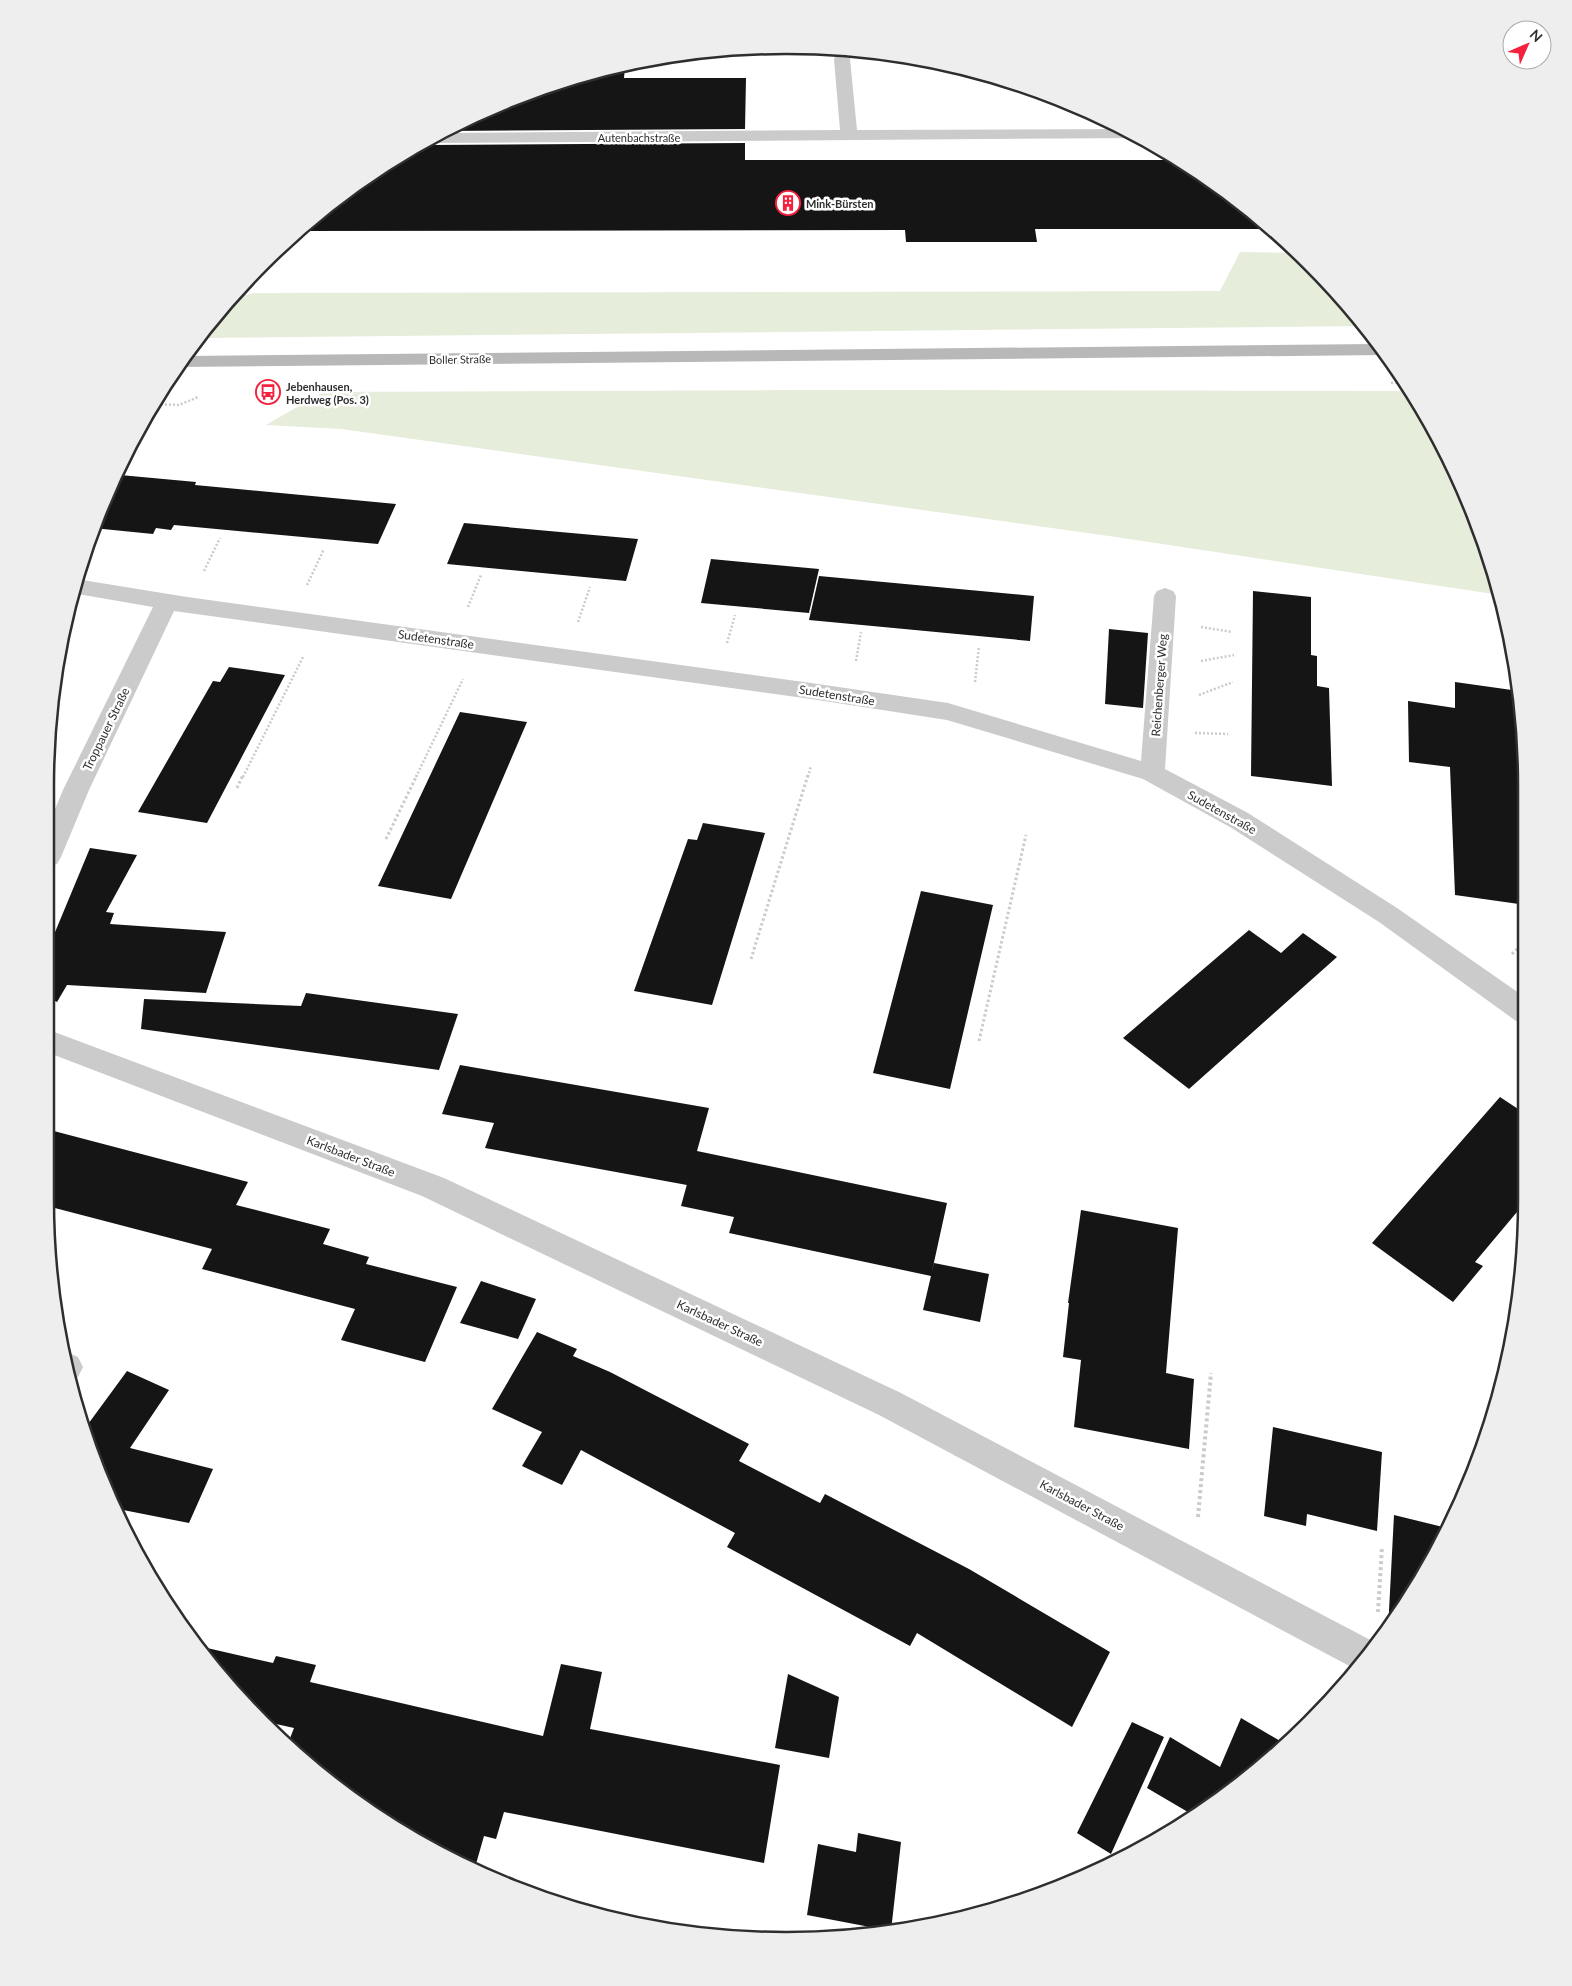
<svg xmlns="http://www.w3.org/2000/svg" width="1572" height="1986" font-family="Lato,sans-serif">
<rect width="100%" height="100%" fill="#fff"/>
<path fill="#e6eddb" d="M1240,252L1296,253L1343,298L1363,326L200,338L227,300L253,293L1220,291Z
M801,390L1410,391L1428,416L1488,548L1500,595L1109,536L341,429L266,425L323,392Z"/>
<path fill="#151515" d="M625,66L624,78H746L745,129L445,131L548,84Z
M420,142L429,145L745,143V160H1176L1237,198L1270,229H1035L1037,242H906L905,230L296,231Z
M120,475L196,482L195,485L396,504L378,544L174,525L171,530L156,528L153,534L93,528Z
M464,523L549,531L638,539L626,581L447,564Z
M711,559L819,569L809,613L701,603Z
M819,576L1034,596L1030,641L809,620Z
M1253,591L1311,597V655L1317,656V686L1329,688L1332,786L1251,776Z
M1109,629L1148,633L1143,708L1105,704Z
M229,667L285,675L207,823L138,812L213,681L220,682Z
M1455,682L1519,691L1525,737L1526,905L1455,895L1450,767L1409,762L1408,701L1455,708Z
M460,712L527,722L451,899L378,886Z
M703,823L765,833L712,1005L634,991L688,839L697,840Z
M90,848L137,855L106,912L114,913L110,924L226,932L206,993L67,985L57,1002L49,998L48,949Z
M921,891L993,905L950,1089L873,1073Z
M1249,930L1281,953L1303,933L1337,957L1189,1089L1123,1038Z
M306,993L458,1014L439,1070L141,1029L144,999L301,1006Z
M460,1065L709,1108L697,1151L947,1203L931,1276L729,1233L734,1217L681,1206L692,1166L687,1185L485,1148L494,1123L442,1114Z
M1500,1097L1527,1115V1200L1475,1262L1483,1266L1453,1302L1372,1243Z
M50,1130L248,1182L236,1205L330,1229L323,1244L369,1257L366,1264L457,1287L425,1362L341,1340L355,1309L202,1269L212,1249L51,1207Z
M1081,1210L1178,1228L1166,1373L1194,1379L1189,1449L1074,1427L1081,1360L1063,1357L1069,1303H1068Z
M934,1263L989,1274L980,1322L923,1310Z
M481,1281L536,1299L518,1339L460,1323Z
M537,1332L577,1349L573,1356L610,1372L749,1444L739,1461L820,1503L825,1494L969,1569L1110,1652L1072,1727L917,1633L910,1646L727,1547L735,1533L581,1450L562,1485L522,1466L542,1432L492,1409Z
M127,1371L169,1390L130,1448L213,1469L189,1523L113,1508L101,1483L83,1431Z
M1273,1427L1382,1452L1377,1531L1307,1514L1306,1526L1264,1516Z
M1394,1515L1447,1528L1402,1612L1388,1630Z
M194,1645L273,1663L276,1656L316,1665L310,1682L543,1736L561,1664L602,1672L590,1729L780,1765L764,1863L504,1812L496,1839L484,1836L474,1871L415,1842L335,1788L287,1746L294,1728L258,1720Z
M788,1674L839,1697L829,1758L775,1748Z
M1241,1718L1287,1745L1275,1757L1193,1815L1147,1788L1170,1737L1220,1767Z
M1132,1722L1164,1737L1111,1854L1077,1833Z
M858,1833L901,1842L891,1931L807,1915L818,1844L856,1852Z"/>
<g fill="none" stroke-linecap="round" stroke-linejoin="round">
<path stroke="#cbcbcb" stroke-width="2.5" stroke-dasharray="2 2" stroke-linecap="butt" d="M1391,383L1404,382
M153,404L179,405L198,397
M204,571L220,538
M307,585L324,549
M468,607L481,575
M578,622L590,587
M1201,627L1232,632
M727,643L735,615
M856,661L861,632
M1201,661L1234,655
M975,682L979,646
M1199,695L1233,682
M1195,733L1228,734
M243,777L303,657
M416,777L463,679
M808,777L811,766"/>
<path stroke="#cbcbcb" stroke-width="3" stroke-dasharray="2.5 2.5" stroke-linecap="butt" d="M237,788L243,775
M386,839L417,775
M1512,954L1526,940
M751,959L808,775
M979,1041L1026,835"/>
<path stroke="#cbcbcb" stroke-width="4" stroke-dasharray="3 3" stroke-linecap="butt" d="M1198,1517L1211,1373
M1378,1612L1382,1547"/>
<path fill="#cbcbcb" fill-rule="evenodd" d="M840,47L855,50L850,59L857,130L1126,129L1140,138L429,143L422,141L441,133L840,130L834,59Z
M76,579L187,597L811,683L948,703L1141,761L1154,596L1157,591L1165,588L1173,591L1176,596L1165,769L1248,813L1397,908L1526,998V1024L1516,1021L1379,922L1230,827L1143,779L947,720L811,699L174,611L89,790L61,857L57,864L48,867L47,828L63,790L153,607L72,593Z
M49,1030L444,1178L901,1393L1378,1644L1357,1670L1355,1669L879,1415L422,1196L49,1053Z
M65,1351L78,1357L83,1367L78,1377L68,1381L62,1352Z"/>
<path fill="#b8b8b8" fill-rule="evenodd" d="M1377,344L1384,355L179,367L187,356Z"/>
</g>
<defs>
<symbol id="building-ring" viewBox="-11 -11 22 22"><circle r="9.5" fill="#fff" stroke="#f5203d" stroke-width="1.5"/><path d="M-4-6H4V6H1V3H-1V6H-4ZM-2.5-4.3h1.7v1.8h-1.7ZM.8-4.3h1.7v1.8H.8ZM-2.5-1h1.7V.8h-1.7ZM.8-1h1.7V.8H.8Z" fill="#f5203d"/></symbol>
<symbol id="bus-ring" viewBox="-11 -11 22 22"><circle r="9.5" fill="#fff" stroke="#f5203d" stroke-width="1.5"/><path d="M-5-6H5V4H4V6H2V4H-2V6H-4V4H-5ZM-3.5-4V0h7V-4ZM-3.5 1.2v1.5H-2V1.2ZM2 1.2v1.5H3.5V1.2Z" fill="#f5203d"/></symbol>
</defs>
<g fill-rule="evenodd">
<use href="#building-ring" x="774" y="189" width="28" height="28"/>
<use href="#bus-ring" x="254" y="378" width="28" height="28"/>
</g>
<g text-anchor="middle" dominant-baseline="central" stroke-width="5" stroke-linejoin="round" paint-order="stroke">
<g font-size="11" fill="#2e2e2e" stroke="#fff">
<text x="639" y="137">Autenbachstraße</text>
<text transform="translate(460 359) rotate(-1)">Boller Straße</text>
</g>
<g font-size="11" font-weight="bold" fill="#2e2e2e" stroke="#fff" text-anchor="start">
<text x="806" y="203">Mink-Bürsten</text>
<text x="286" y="386">Jebenhausen,<tspan x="286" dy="13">Herdweg (Pos. 3)</tspan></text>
</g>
<g font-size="12" fill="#2e2e2e" stroke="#fff">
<text transform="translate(436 639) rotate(8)">Sudetenstraße</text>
<text transform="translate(1159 685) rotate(-86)">Reichenberger Weg</text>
<text transform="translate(837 695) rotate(9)">Sudetenstraße</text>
<text transform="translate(106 729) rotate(-64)">Troppauer Straße</text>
<text transform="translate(1222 812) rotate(29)">Sudetenstraße</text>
<text transform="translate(351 1156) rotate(21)">Karlsbader Straße</text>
<text transform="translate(720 1323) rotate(25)">Karlsbader Straße</text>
<text transform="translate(1082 1505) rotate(28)">Karlsbader Straße</text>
</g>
</g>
<path d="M0 0H1572V1986H0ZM786 54H786A732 732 0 0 1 1518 786V1200A732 732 0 0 1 786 1932H786A732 732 0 0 1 54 1200V786A732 732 0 0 1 786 54Z" fill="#eee" fill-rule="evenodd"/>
<path fill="none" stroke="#2e2e2e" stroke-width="2.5" d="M786 54H786A732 732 0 0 1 1518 786V1200A732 732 0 0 1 786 1932H786A732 732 0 0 1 54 1200V786A732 732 0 0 1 786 54Z"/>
<g transform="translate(1527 45) rotate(45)"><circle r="24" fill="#ffffff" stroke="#ababab"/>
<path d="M0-4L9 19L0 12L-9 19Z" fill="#f5203d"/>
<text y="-8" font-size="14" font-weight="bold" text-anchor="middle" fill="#2e2e2e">N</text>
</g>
</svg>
